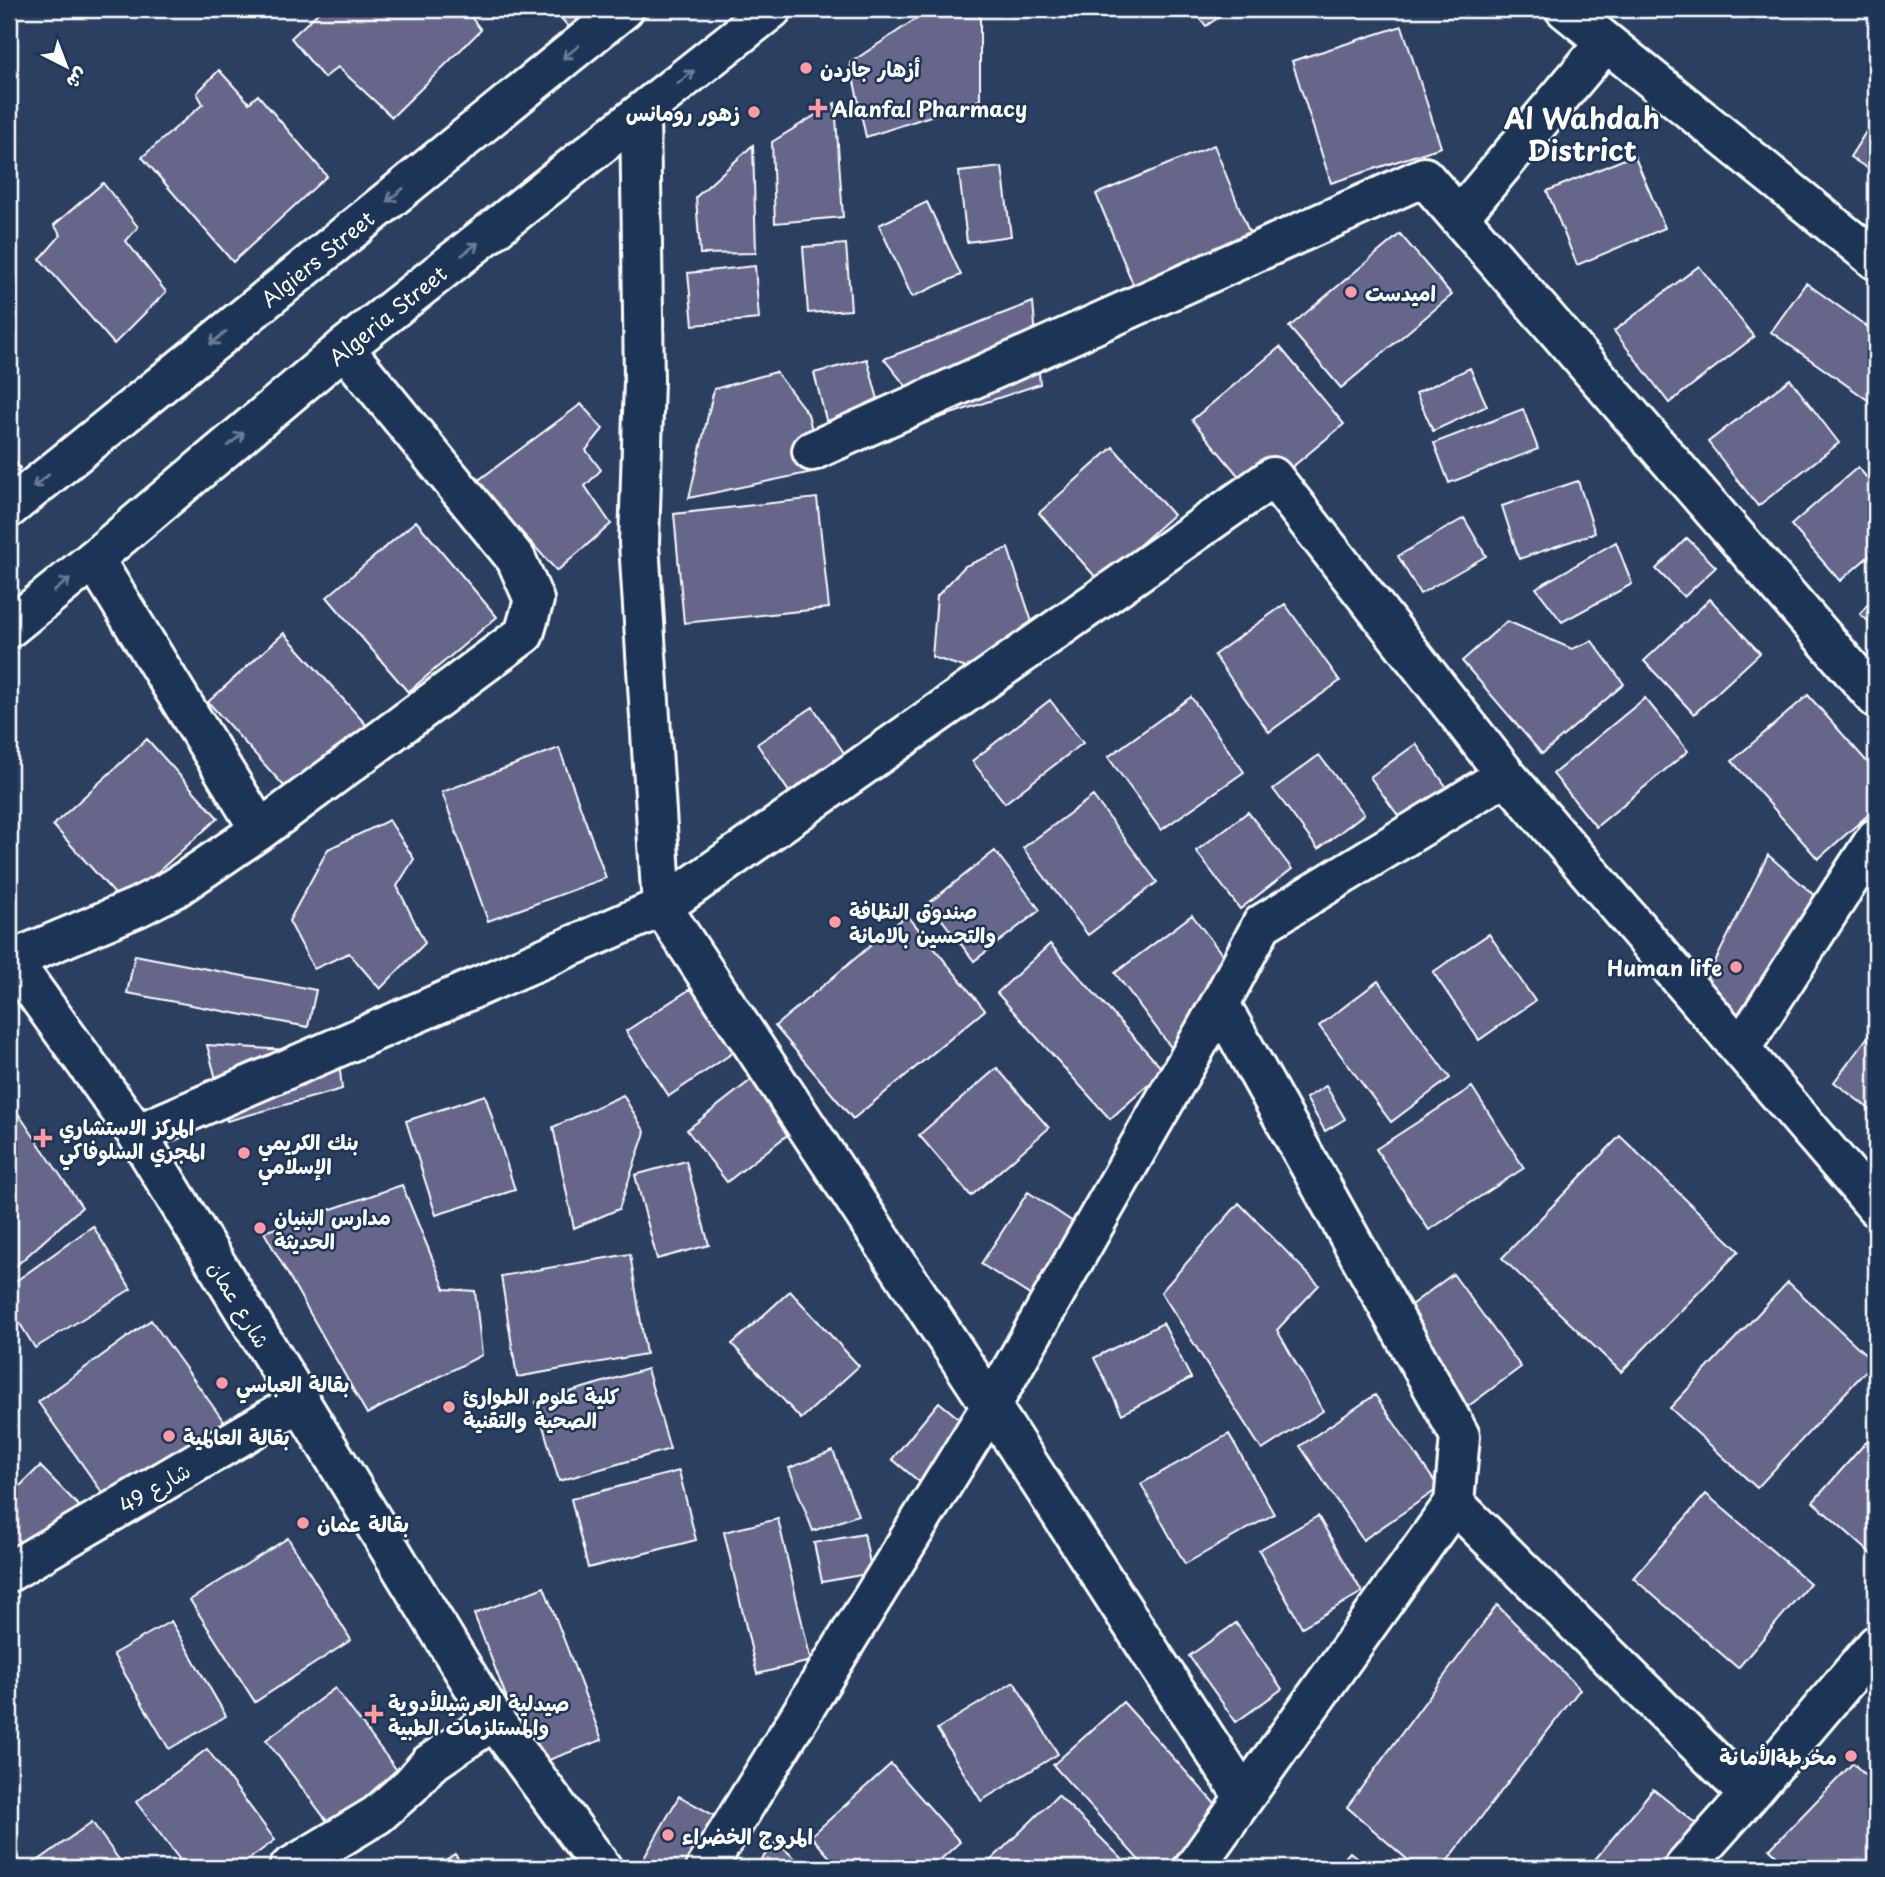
<svg xmlns="http://www.w3.org/2000/svg" width="1885" height="1877" font-family="'Playpen Sans','Playpen Sans Arabic',sans-serif">
<rect width="100%" height="100%" fill="#2b3f61"/>
<filter id="ink" filterUnits="userSpaceOnUse"><feTurbulence type="fractalNoise" baseFrequency=".0143" numOctaves="2"/><feDisplacementMap in="SourceGraphic" scale="14" xChannelSelector="R" yChannelSelector="G"/><feConvolveMatrix kernelMatrix="1 2 1 2 8 2 1 2 1" color-interpolation-filters="sRGB"/></filter>
<g filter="url(#ink)">
<path fill="#656689" stroke="#fff" stroke-width="2" d="M322,9H397L399,12L406,9H423L433,15L449,9H465L481,30L392,117L338,67L324,78L291,38Z
M553,9H607L576,35Z
M931,9H980V100L866,137L850,63Z
M1193,9H1231L1206,26Z
M1402,26L1441,147L1331,183L1292,61Z
M219,70L249,103L258,95L327,176L233,262L142,157L203,104L197,93Z
M835,103L843,217L775,223L772,142Z
M1876,116V174L1850,157Z
M753,145L756,253L700,254L696,197Z
M1214,145L1253,242L1135,289L1096,194Z
M1634,155L1665,228L1577,265L1547,191Z
M1002,167L1011,236L967,242L959,172Z
M103,183L138,227L126,241L166,292L114,344L40,259L61,235L54,225Z
M927,202L961,275L912,297L879,225Z
M1400,234L1452,295L1341,388L1289,327Z
M846,244L851,310L808,313L803,247Z
M755,266L759,319L693,325L688,273Z
M1699,266L1754,337L1669,403L1614,331Z
M1806,283L1876,333L1875,405L1771,332Z
M1033,302L1040,384L933,420L884,359Z
M1280,347L1344,424L1256,497L1192,420Z
M867,359L889,440L835,455L814,373Z
M1470,368L1487,406L1433,431L1416,393Z
M776,372L808,414L822,470L689,498L714,389Z
M1790,379L1839,443L1758,506L1708,442Z
M581,404L603,429L586,450L601,470L585,486L611,524L557,571L476,482Z
M1523,409L1538,449L1449,483L1434,443Z
M1113,447L1173,515L1099,581L1039,513Z
M9,454L20,468L9,477Z
M1858,467L1876,489V550L1840,581L1791,525Z
M1578,481L1595,533L1519,559L1502,506Z
M817,498L829,608L684,623L674,514Z
M1464,518L1486,556L1420,594L1398,556Z
M416,521L497,617L408,692L327,597Z
M1687,538L1716,567L1684,597L1656,569Z
M1616,542L1632,584L1562,622L1536,588Z
M1008,548L1040,647L976,671L932,657L937,596L965,566Z
M1876,594V628L1860,614Z
M1710,599L1760,653L1694,714L1644,661Z
M1285,604L1340,681L1269,732L1214,655Z
M1507,621L1572,649L1592,641L1624,684L1542,754L1462,661Z
M284,633L369,728L293,796L208,702Z
M1808,695L1876,772V808L1818,859L1732,761Z
M1191,697L1244,772L1161,830L1108,757Z
M1645,698L1688,751L1596,827L1553,774Z
M1050,700L1083,743L1005,803L972,761Z
M813,707L863,781L807,819L757,744Z
M147,739L218,818L123,903L53,825Z
M1416,744L1453,796L1408,829L1370,777Z
M559,748L606,878L488,921L442,792Z
M1319,755L1364,814L1318,849L1273,789Z
M1093,796L1157,882L1088,935L1023,848Z
M1248,812L1292,869L1240,909L1196,851Z
M389,820L414,859L397,886L425,943L380,989L349,953L314,969L289,921L328,849Z
M995,851L1040,910L974,961L929,903Z
M1768,855L1819,899L1774,1035L1700,992Z
M907,915L985,1010L853,1119L775,1026Z
M1192,915L1251,992L1173,1050L1115,973Z
M1489,934L1535,1001L1479,1040L1433,972Z
M1050,944L1164,1071L1110,1119L997,993Z
M135,955L316,990L308,1027L127,993Z
M1378,981L1450,1078L1391,1122L1319,1026Z
M692,988L734,1052L669,1096L626,1031Z
M1876,1026V1114L1834,1082Z
M207,1045L338,1053L342,1089L227,1121Z
M997,1068L1049,1128L971,1196L919,1135Z
M751,1080L791,1132L727,1182L687,1130Z
M1326,1086L1345,1119L1325,1131L1306,1098Z
M1472,1087L1524,1168L1429,1230L1376,1149Z
M485,1095L515,1190L436,1215L406,1121Z
M623,1095L645,1132L619,1209L574,1228L553,1127Z
M13,1106L82,1207L9,1272V1109Z
M1620,1136L1739,1251L1621,1372L1502,1258Z
M686,1161L709,1245L657,1259L635,1175Z
M402,1185L445,1289L475,1291L482,1355L367,1414L264,1232Z
M1028,1192L1079,1226L1033,1297L981,1264Z
M1239,1203L1319,1285L1277,1330L1323,1411L1262,1450L1161,1292Z
M93,1226L131,1289L35,1348L9,1306V1286Z
M630,1254L646,1354L517,1377L501,1276Z
M1453,1274L1521,1367L1463,1410L1396,1316Z
M1788,1282L1874,1362L1757,1488L1670,1408Z
M790,1291L859,1366L801,1419L732,1344Z
M151,1320L235,1437L121,1519L38,1402Z
M1163,1323L1191,1378L1122,1414L1094,1358Z
M647,1369L670,1449L559,1481L536,1402Z
M1375,1395L1439,1488L1363,1540L1300,1446Z
M939,1402L974,1431L927,1488L892,1459Z
M1876,1431V1558L1813,1502Z
M1229,1434L1274,1514L1185,1564L1141,1484Z
M833,1451L858,1515L813,1531L789,1468Z
M40,1466L81,1508L9,1565V1497Z
M679,1471L696,1540L588,1568L571,1499Z
M1706,1494L1810,1583L1738,1668L1633,1578Z
M1318,1516L1362,1592L1302,1627L1259,1550Z
M778,1519L811,1661L757,1674L724,1532Z
M864,1534L872,1573L822,1582L814,1543Z
M288,1538L351,1640L255,1702L190,1600Z
M544,1587L602,1740L533,1766L474,1614Z
M1497,1605L1580,1689L1442,1868H1417L1347,1807Z
M171,1621L226,1716L169,1749L113,1654Z
M1236,1623L1282,1689L1236,1722L1189,1656Z
M1014,1682L1058,1754L981,1801L937,1729Z
M335,1688L405,1781L336,1833L266,1740Z
M1123,1702L1224,1814L1164,1868H1146L1053,1765Z
M207,1749L275,1840L237,1868H186L136,1802Z
M1853,1763L1876,1786V1868H1790L1770,1849Z
M891,1764L960,1842L931,1868H839L811,1836Z
M1653,1789L1726,1848L1710,1868H1588Z
M1058,1795L1131,1868H995L989,1862Z
M679,1796L715,1816L686,1868H646L640,1865Z
M92,1822L125,1868H28Z
M776,1842L806,1868H754Z
M1350,1852L1370,1868H1336Z
M455,1854L464,1868H433Z"/>
<g fill="none" stroke-linecap="round" stroke-linejoin="round">
<defs>
<path id="minor" d="M1565,9L1876,260
M640,114L644,380L639,543L662,907L991,1406L1244,1797
M1459,217L1606,42
M812,451L1424,177L1876,698
M94,559L260,830
M9,956L137,1134L494,1720L602,1868
M12,960L138,907L175,888L260,830L524,634L534,600L516,559L344,348
M1741,1048L1876,838
M137,1134L662,907L1273,477L1506,775L1876,1207
M1454,1503L1749,1795
M9,1572L299,1402
M289,1868L377,1815L411,1785L429,1764L494,1720
M706,1868L991,1406L1220,1004L1262,924L1506,775
M1194,1868L1454,1503L1460,1436L1220,1004
M1684,1868L1749,1795L1876,1645"/>
<path id="major" d="M9,508L624,9
M9,628L94,559L344,348L772,9"/>
</defs>
<use href="#minor" stroke="#fff" stroke-width="44"/>
<use href="#major" stroke="#fff" stroke-width="44"/>
<use href="#minor" stroke="#1d3557" stroke-width="38"/>
<use href="#major" stroke="#1d3557" stroke-width="38"/>
</g>
<defs><path id="oneway-shaft" d="M-6 0H5M1.5-3L5.5 0L1.5 3" fill="none" stroke-width="1.6" stroke-linecap="round" stroke-linejoin="round" transform="scale(1.75)"/></defs>
<g stroke="#6c7c92">
<use href="#oneway-shaft" transform="translate(571 52) rotate(141)"/>
<use href="#oneway-shaft" transform="translate(686 77) rotate(-39)"/>
<use href="#oneway-shaft" transform="translate(395 195) rotate(141)"/>
<use href="#oneway-shaft" transform="translate(470 249) rotate(-38)"/>
<use href="#oneway-shaft" transform="translate(218 338) rotate(141)"/>
<use href="#oneway-shaft" transform="translate(236 439) rotate(-40)"/>
<use href="#oneway-shaft" transform="translate(41 481) rotate(141)"/>
<use href="#oneway-shaft" transform="translate(62 585) rotate(-39)"/>
</g>
</g>
<g fill="#ff9aa2" stroke="#1d3557" stroke-width="2.5">
<circle cx="806" cy="68" r="7"/>
<path d="M814.5 97.5h7v7h7v7h-7v7h-7v-7h-7v-7h7z"/>
<circle cx="754" cy="112" r="7"/>
<circle cx="1351" cy="292" r="7"/>
<circle cx="835" cy="922" r="7"/>
<circle cx="1736" cy="967" r="7"/>
<path d="M39.5 1127.5h7v7h7v7h-7v7h-7v-7h-7v-7h7z"/>
<circle cx="244" cy="1153" r="7"/>
<circle cx="260" cy="1228" r="7"/>
<circle cx="222" cy="1383" r="7"/>
<circle cx="449" cy="1407" r="7"/>
<circle cx="169" cy="1436" r="7"/>
<circle cx="303" cy="1523" r="7"/>
<path d="M370.5 1703.5h7v7h7v7h-7v7h-7v-7h-7v-7h7z"/>
<circle cx="1851" cy="1756" r="7"/>
<circle cx="668" cy="1835" r="7"/>
</g>
<g text-anchor="middle" dominant-baseline="central" stroke-width="5" stroke-linejoin="round" paint-order="stroke">
<g font-size="21" font-weight="bold" fill="#fff" stroke="#1d3557" text-anchor="start">
<text x="820" y="68">أزهار جاردن</text>
<text x="832" y="108">Alanfal Pharmacy</text>
<text x="740" y="112" text-anchor="end">زهور رومانس</text>
<text x="1365" y="292">اميدست</text>
<text x="849" y="910">صندوق النظافة<tspan x="849" dy="24">والتحسين بالامانة</tspan></text>
<text x="1722" y="967" text-anchor="end">Human life</text>
<text x="59" y="1126">المركز الاستشاري<tspan x="59" dy="24">المجري السلوفاكي</tspan></text>
<text x="258" y="1141">بنك الكريمي<tspan x="258" dy="24">الإسلامي</tspan></text>
<text x="274" y="1216">مدارس البنيان<tspan x="274" dy="24">الحديثة</tspan></text>
<text x="236" y="1383">بقالة العباسي</text>
<text x="463" y="1395">كلية علوم الطوارئ<tspan x="463" dy="24">الصحية والتقنية</tspan></text>
<text x="183" y="1436">بقالة العالمية</text>
<text x="317" y="1523">بقالة عمان</text>
<text x="388" y="1702">صيدلية العرشيللأدوية<tspan x="388" dy="24">والمستلزمات الطبية</tspan></text>
<text x="1837" y="1756" text-anchor="end">مخرطةالأمانة</text>
<text x="682" y="1835">المروج الخضراء</text>
</g>
<g font-size="21" fill="#fff" stroke="#1d3557">
<text transform="translate(317 258) rotate(-39)">Algiers Street</text>
<text transform="translate(387 315) rotate(-39)">Algeria Street</text>
<text transform="translate(240 1304) rotate(59)">شارع عمان</text>
<text transform="translate(154 1487) rotate(-30)">شارع 49</text>
</g>
<g font-size="28" font-weight="bold" fill="#fff" stroke="#1d3557">
<text x="1582" y="117">Al Wahdah<tspan x="1582" dy="32">District</tspan></text>
</g>
</g>
<rect width="1885" height="1877" fill="none" stroke="#1d3557" stroke-width="35"/>
<rect x="18" y="18" width="1850" height="1842" fill="none" stroke="#fff" stroke-width="2.5" filter="url(#ink)"/>
<g transform="translate(66 66) rotate(138)" stroke="#1d3557" stroke-width="5" paint-order="stroke">
<path d="M0-5L12 26L0 18L-12 26Z" fill="#ffffff"/>
<text y="-10" font-size="19" font-weight="bold" text-anchor="middle" fill="#ffffff">ش</text>
</g>
</svg>
